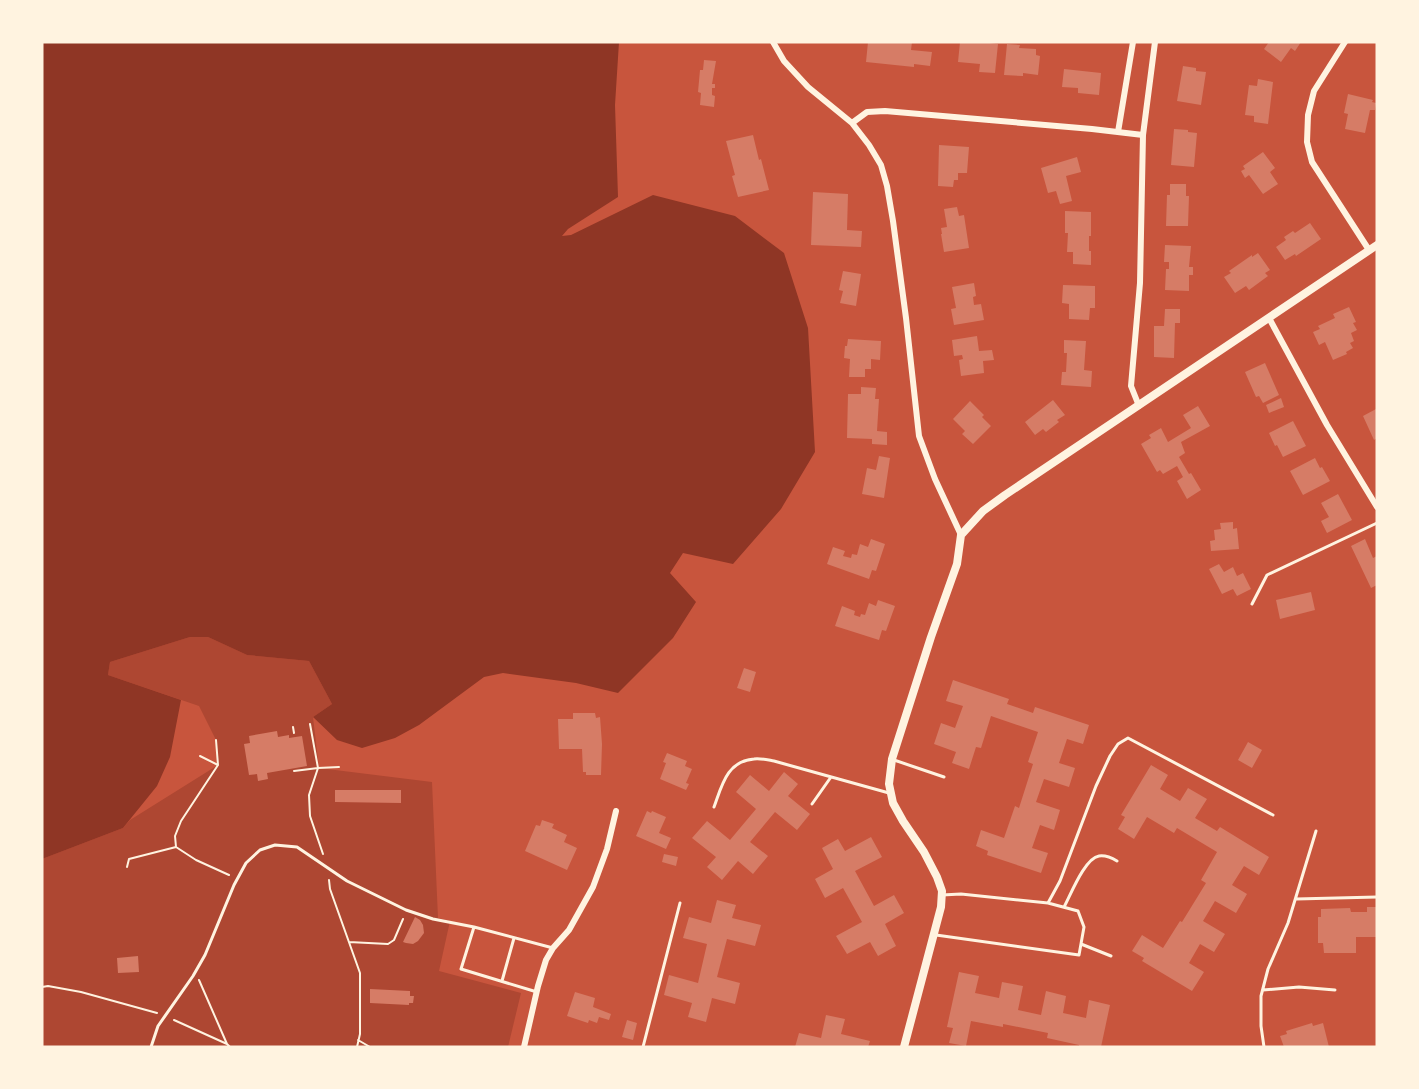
<svg xmlns="http://www.w3.org/2000/svg" width="1419" height="1089" font-family="'Public Sans',sans-serif">
<rect width="100%" height="100%" fill="#c8553d"/>
<path fill="#ae4732" d="M190,637H208L247,655L309,661L332,704L313,717L319,768L432,782L438,918L450,921L439,971L521,993L508,1047H42V859L123,828L130,820L218,765L216,740L199,706L108,675L110,662Z"/>
<path fill="#8f3625" d="M42,42H619L615,105L618,197L568,229L562,236L571,235L653,195L735,216L784,253L808,328L815,452L781,509L733,564L683,553L670,573L696,602L673,638L618,693L576,683L503,673L484,677L419,725L395,738L362,748L337,740L313,717L332,704L309,661L247,655L208,637H190L110,662L108,675L181,700L170,757L157,786L123,828L42,859Z"/>
<path fill="#d67c66" d="M868,42H912L911,50L932,52L930,66L914,64V67L866,62Z
M960,42H982L998,44L995,73L979,72L980,64L958,62Z
M1269,42H1301L1295,51L1291,48L1281,62L1264,49Z
M1007,44L1020,45L1019,48L1036,49V55L1040,56L1038,75L1023,73V76L1004,75Z
M704,60L716,61L712,84H715V88H712V95L715,96L714,107L700,105L701,93L698,92L700,70H703Z
M1183,66L1196,68V71L1206,72L1201,105L1177,101Z
M1064,69L1101,73L1099,95L1078,93V88L1062,87Z
M1258,79L1273,82L1268,124L1254,122V116L1245,115L1249,85L1257,86Z
M1348,94L1373,100L1372,102L1376,103L1375,110H1370L1365,133L1345,129L1348,114L1344,113Z
M1174,129L1188,130V132L1197,133L1194,167L1171,165Z
M753,135L759,160L761,159L769,190L738,197L732,176L735,175L726,141Z
M939,145L969,147L967,173H958V180H954L953,187L938,186Z
M1263,152L1275,168L1270,172L1278,184L1263,194L1249,175L1245,178L1241,171L1245,169L1243,166Z
M1077,157L1081,172L1066,176L1072,201L1060,204L1056,191L1048,193L1041,168Z
M1170,184H1186V196H1189L1188,226H1166L1167,195H1170Z
M813,192L848,194L847,230L862,231L861,247L811,245Z
M957,207L959,216L964,215L969,248L944,252L941,234H942L941,228L947,227L944,209Z
M1065,211L1091,212V236H1089V251H1091V265L1073,264V252H1067L1068,233H1065Z
M1310,223L1321,239L1296,256L1295,254L1285,260L1276,247L1286,240L1284,237L1293,231L1295,233Z
M1165,245L1191,246L1189,267H1193V275H1189V291L1165,290L1166,269H1169V262H1164Z
M1258,253L1270,270L1265,273L1268,276L1249,290L1246,286L1235,293L1224,277L1231,273L1229,271L1252,255V257Z
M843,271L861,274L856,306L840,303L843,291L839,290Z
M974,283L976,296L973,297L974,305L981,304L984,320L954,325L951,309L956,308L952,287Z
M1063,285L1095,286V308H1090L1089,320L1069,319V304L1062,303Z
M1349,307L1356,322L1353,323L1357,330L1351,333L1354,341L1350,343L1353,348L1346,352L1347,354L1333,360L1325,342L1319,345L1313,332L1320,329L1318,326L1335,318L1333,314Z
M1165,309H1180V323H1175L1174,358L1154,357V326H1164Z
M977,336L979,351L992,350L994,360L983,361L984,373L961,376L959,360L963,359L962,355L954,356L952,340Z
M848,339L881,341L880,360L871,359V369H865V377H849L850,359L844,358L845,346H847Z
M1064,340L1086,341L1084,370L1092,371L1091,387L1061,385L1062,372H1066L1067,353H1064Z
M1265,363L1279,395L1263,403L1259,396L1256,397L1245,372Z
M861,387L876,388L875,399H879L877,431L887,432V445L872,444V439L847,438L848,394H861Z
M1281,398L1284,407L1269,413L1266,405Z
M1053,400L1065,415L1057,420L1059,422L1046,432L1043,429L1035,435L1025,422Z
M970,401L984,415L982,417L991,426L973,444L962,434L965,431L953,419Z
M1198,406L1210,426L1181,442L1185,453L1179,457L1189,474L1191,473L1201,490L1187,499L1177,481L1183,477L1177,466L1163,474L1160,470L1157,472L1141,444L1151,438L1149,435L1161,428L1168,442L1191,428L1183,415Z
M1376,409L1377,438L1374,440L1363,416Z
M1293,421L1306,446L1283,457L1277,445L1275,446L1269,433Z
M879,456L890,458L884,498L862,494L867,468L876,470Z
M1315,458L1320,468L1322,467L1330,481L1303,495L1290,471Z
M1338,494L1352,520L1327,533L1321,521L1329,517L1321,503Z
M1233,522V529L1237,528L1239,549L1211,551L1210,541L1215,540L1214,530L1221,529L1220,523Z
M871,539L885,544L876,571L872,570L869,579L827,564L833,547L845,551L843,556L851,558L852,554L857,555L860,544L868,547Z
M1365,539L1373,558L1377,556V585L1371,588L1351,546Z
M1219,564L1224,572L1233,567L1237,576L1243,573L1251,589L1237,596L1233,589L1222,594L1209,569Z
M1311,592L1315,610L1280,619L1276,600Z
M878,600L895,606L886,631L882,630L879,640L835,626L842,606L855,611L854,615L860,617L861,614L865,615L869,603L876,606Z
M744,668L756,672L750,692L737,688Z
M953,680L1009,699L1007,704L1033,713L1035,707L1089,725L1083,744L1067,739L1059,763L1075,768L1069,787L1044,779L1036,802L1060,810L1054,830L1040,825L1032,848L1048,853L1041,873L987,855L988,851L976,846L981,830L1004,838L1015,806L1019,808L1033,764L1028,762L1038,732L991,716L981,748L976,747L969,769L952,763L956,752L934,744L941,723L955,728L963,706L946,701Z
M573,713H595L596,718L600,717L602,744L601,775H586V772H583L582,749H559L558,719H573Z
M277,731L278,737L289,735V738L302,736L307,766L267,773L268,779L258,781L257,774L249,775L244,744L250,743L249,736Z
M1248,742L1262,750L1252,768L1238,760Z
M667,753L687,761L685,766L692,769L686,783L689,784L686,790L660,779L666,763L663,762Z
M1151,765L1168,775L1160,789L1180,801L1188,788L1207,799L1195,818L1217,831L1220,827L1269,857L1259,875L1244,866L1232,885L1247,894L1236,913L1215,901L1203,921L1225,934L1214,952L1200,944L1189,963L1204,972L1192,991L1142,961L1144,958L1132,951L1142,935L1163,948L1180,921L1182,922L1206,883L1201,880L1217,852L1177,828L1174,833L1147,817L1134,839L1118,829L1125,817L1121,815Z
M784,772L798,784L788,796L810,814L797,830L775,812L750,842L768,856L753,874L738,861L722,880L707,867L716,857L692,838L707,821L730,840L756,809L736,792L750,775L769,791Z
M335,790H401V803L335,802Z
M647,811L651,813L652,811L666,817L659,833L671,838L666,849L636,836Z
M542,820L554,824L552,828L567,835L564,842L577,848L567,870L525,851L536,825L540,826Z
M871,837L882,857L855,871L874,906L894,895L904,913L885,924L896,946L878,956L870,942L847,954L836,936L862,922L843,888L825,898L815,879L833,869L822,848L838,839L845,851Z
M664,854L678,857L676,866L662,862Z
M717,900L736,905L732,918L761,925L755,946L727,939L717,977L740,983L735,1004L712,998L706,1022L688,1017L692,1003L664,995L669,975L698,983L707,944L683,938L689,917L711,923Z
M1367,907H1377V937H1356V953H1324L1323,943H1318V917H1321V909L1350,908L1351,912H1367Z
M415,917L420,920L423,925L424,933L418,941L413,944L406,943L403,942Z
M138,956L139,972L118,973L117,958Z
M959,972L979,976L975,993L999,998L1002,982L1023,986L1018,1010L1041,1015L1046,991L1066,996L1063,1013L1086,1018L1089,1000L1110,1005L1101,1047H1079V1045L1047,1038L1048,1033L1003,1024V1027L971,1021L966,1046L949,1043L953,1028L947,1027Z
M370,989L410,991V996H414L413,1003H409V1005L370,1003Z
M575,992L595,998L593,1007L611,1014L609,1020L599,1017L597,1023L589,1020L588,1023L567,1016Z
M826,1015L845,1019L841,1034L870,1041L868,1047H795L799,1033L821,1038Z
M627,1020L637,1023L633,1040L622,1037Z
M1312,1023L1313,1026L1323,1023L1329,1047H1284L1280,1036L1287,1034L1286,1031Z"/>
<g fill="none" stroke-linecap="round" stroke-linejoin="round">
<path stroke="#fff3e0" stroke-width="2" d="M310,724L318,768L339,767
M293,727L294,733
M200,756L218,765
M294,771L318,768L309,795L310,816L323,854
M176,847L175,836L181,821L218,765L216,740
M127,867L129,859L176,847L196,860L229,875
M329,880L330,889L360,973V1034L357,1047
M349,942L388,944L394,940L403,919
M199,980L227,1044
M42,987L48,986L81,992L157,1013
M174,1020L227,1044L230,1047
M358,1040L370,1047"/>
<path stroke="#fff3e0" stroke-width="3" d="M1252,604L1267,575L1377,523
M894,760L944,777
M812,804L831,777
M714,807C722,785 727,761 754,759C760,758 768,760 774,761L889,793
M1296,899L1377,897
M1048,903L1060,881L1096,786L1110,756L1118,744L1128,738L1273,815
M1064,907C1071,894 1085,858 1099,856C1106,855 1112,858 1117,861
M936,935L1079,955L1084,927L1078,911L1048,903L961,894L942,895
M1081,944L1111,956
M502,981L514,938
M1263,990L1299,987L1335,990
M537,992L461,969L474,927L553,948
M151,1047L158,1026L193,976L205,955L234,885L246,863L260,850L275,845L297,847L347,881L406,910L433,919L474,927
M643,1047L680,903
M1264,1047L1261,1026V996L1268,969L1288,923L1316,831"/>
<path stroke="#fff3e0" stroke-width="6" d="M773,42L784,61L808,87L852,123L869,145L881,165L887,186L893,221L906,318L919,436L935,479L961,535
M1345,42L1314,91L1308,115L1307,142L1312,162L1369,250
M852,123L867,112L885,111L1092,129L1143,135
M1118,132L1133,42
M1269,318L1327,425L1377,507
M1139,406L1131,386L1140,283L1143,135L1155,42
M524,1047L538,986L546,960L553,948L569,930L593,887L607,849L616,811"/>
<path stroke="#fff3e0" stroke-width="8" d="M904,1047L941,907L942,891L937,877L924,852L903,821L893,803L889,784L892,759L931,637L957,564L961,535L983,511L1005,495L1377,245"/>
</g>
<rect width="1419" height="1089" fill="none" stroke="#fff3e0" stroke-width="87"/>
</svg>
